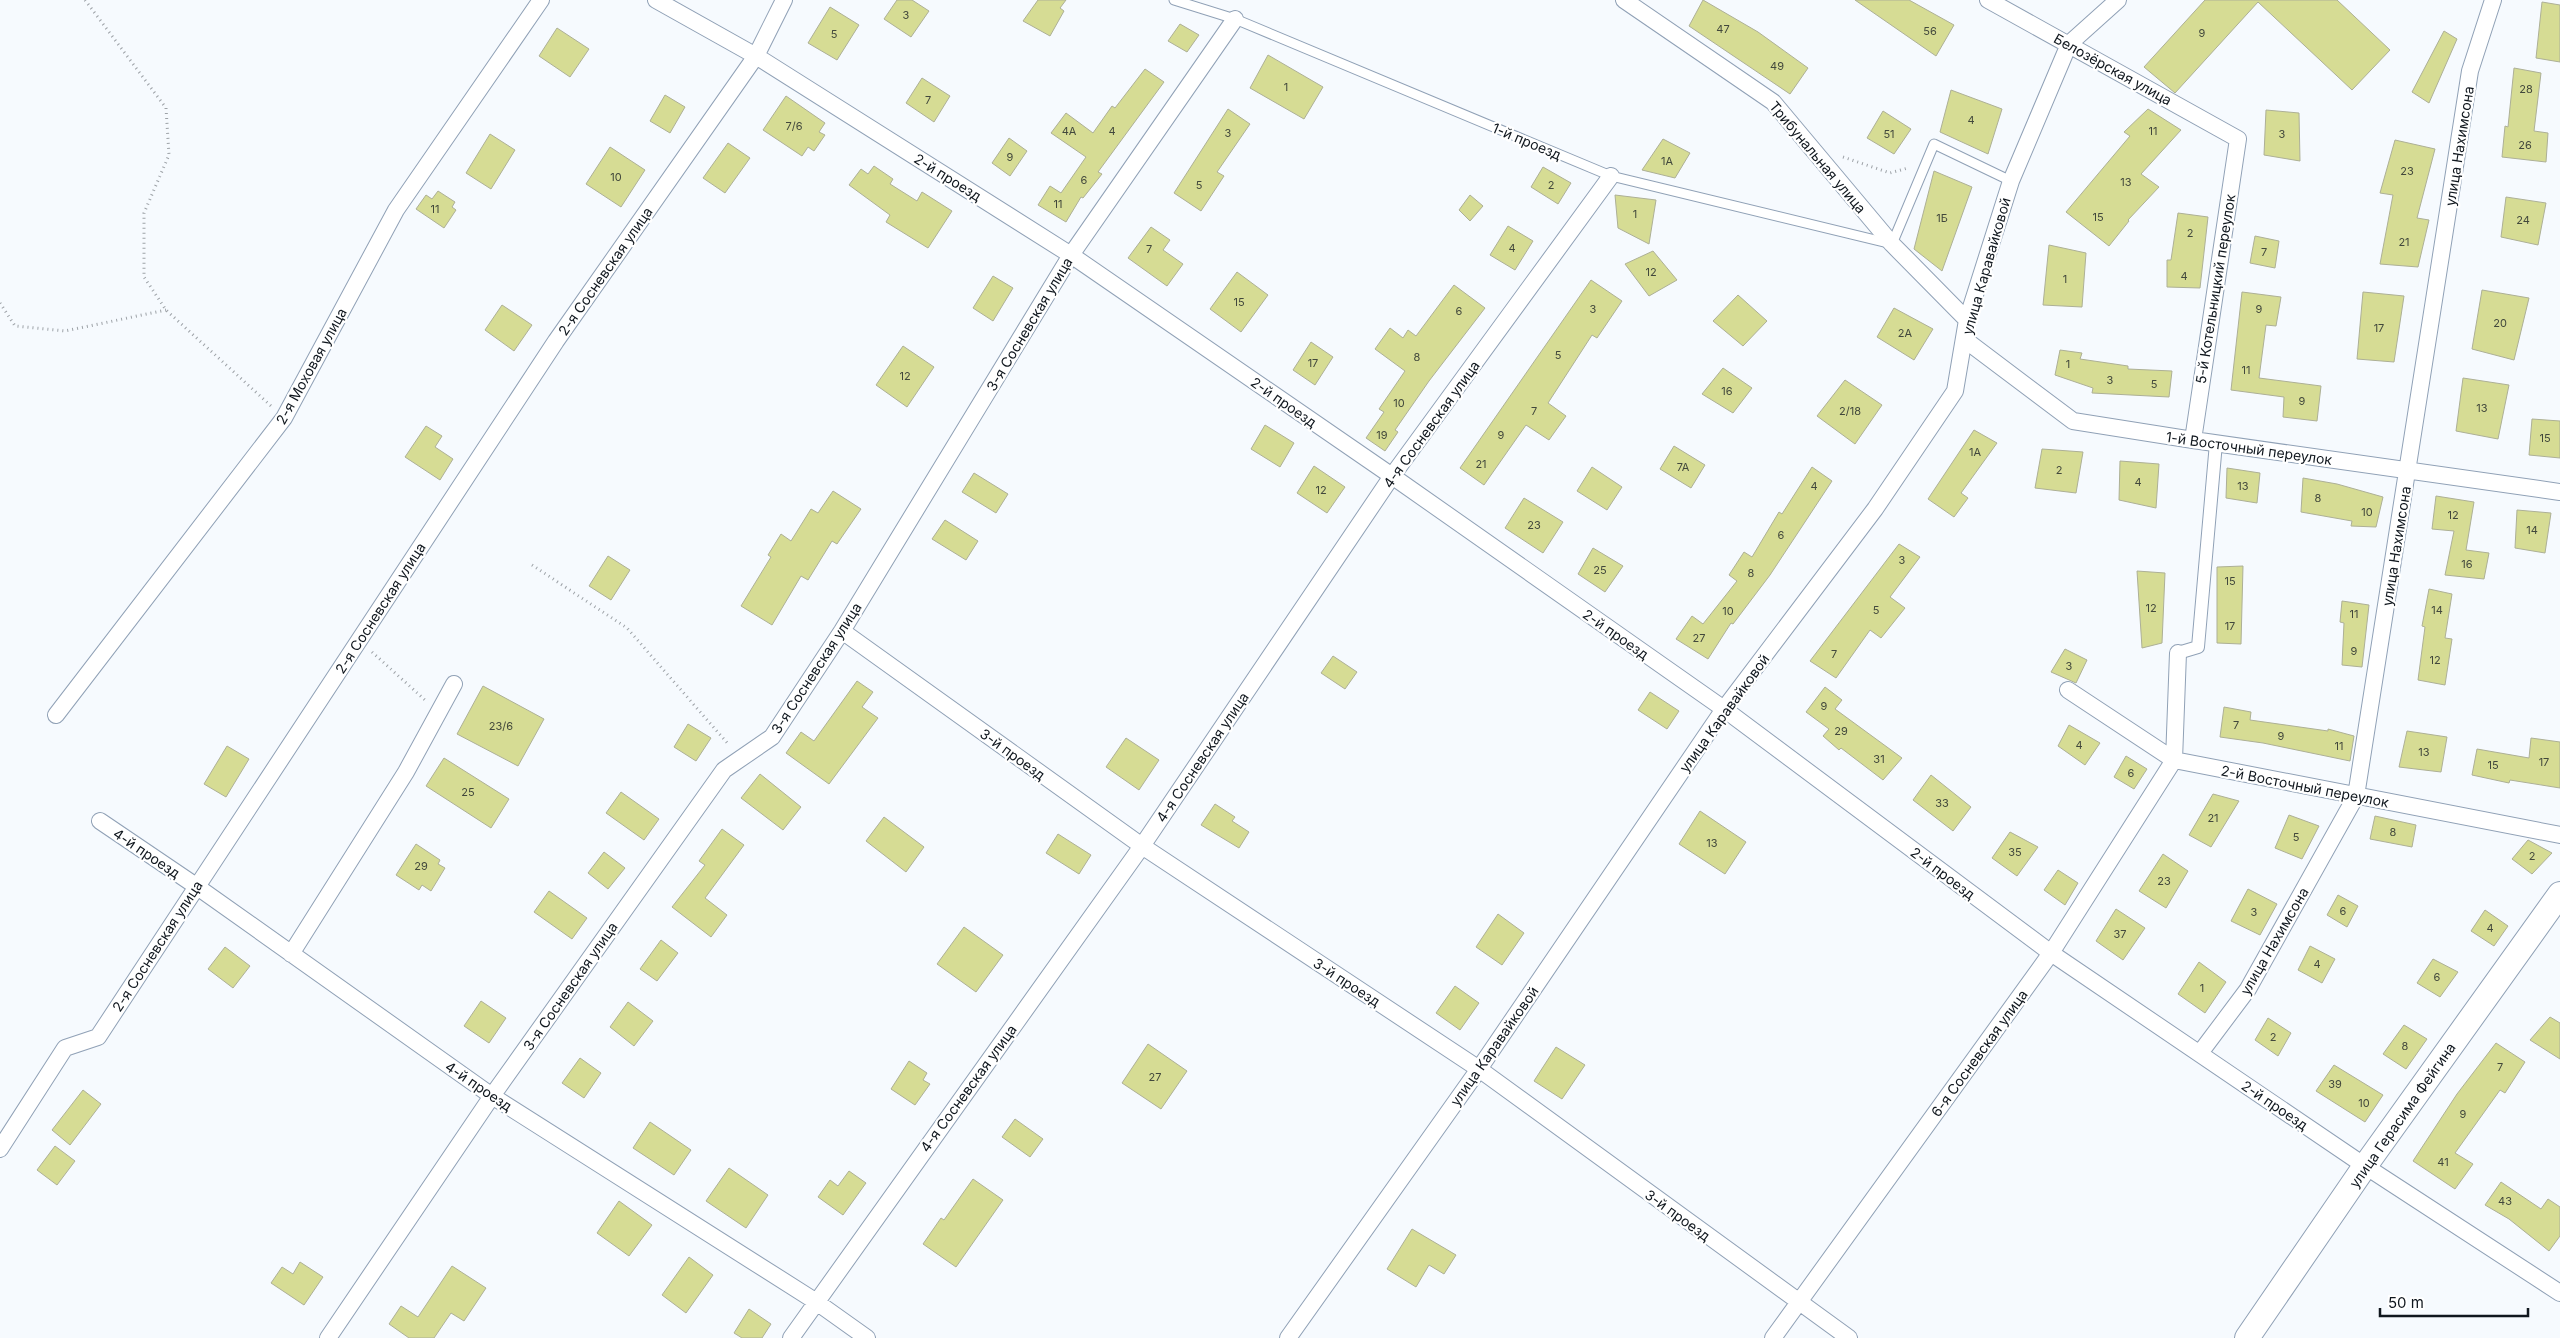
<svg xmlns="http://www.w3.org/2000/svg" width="2560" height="1338" font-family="Inter,sans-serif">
<rect width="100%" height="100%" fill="#f6fafe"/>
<path fill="#d6dc94" stroke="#adb096" d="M897,0H912L929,11L911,37L884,19Z
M1038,0H1066L1060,8L1064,11L1050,36L1023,21Z
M1703,0L1758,32L1808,68L1790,94L1689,26Z
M1855,0H1909L1954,25L1936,56Z
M2205,0H2337L2390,50L2352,90L2258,2L2175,93L2144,67Z
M2542,2L2560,5V62L2536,58Z
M830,7L859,25L837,60L808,43Z
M1180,24L1199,35L1187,52L1168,41Z
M557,28L589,49L570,77L539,56Z
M2444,31L2457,39L2429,103L2412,92Z
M1268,55L1323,87L1304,119L1250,88Z
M2514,68L2541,73L2534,131L2548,133L2546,162L2502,157L2505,126L2508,127Z
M1145,69L1164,82L1098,172L1102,174L1083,198L1081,197L1066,222L1038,205L1050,186L1061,193L1086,157L1051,133L1066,113L1093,133L1112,106L1115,108Z
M922,78L950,96L934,122L906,103Z
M1951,90L2002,109L1988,154L1940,132Z
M665,95L685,107L670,133L650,121Z
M786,96L825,123L819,132L825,135L814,151L808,147L802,156L763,130Z
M1228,109L1250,124L1217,172L1224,176L1201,211L1174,193Z
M2148,109L2181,130L2141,174L2159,187L2128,220L2129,221L2109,246L2066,212L2130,136L2124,132Z
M2266,110L2299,113L2300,161L2264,155Z
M1883,111L1911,129L1894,154L1867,138Z
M490,134L515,150L491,189L466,173Z
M1009,138L1027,151L1010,176L992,163Z
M1663,139L1690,153L1675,178L1642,170Z
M2395,140L2435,149L2417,218L2429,220L2418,267L2380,264L2393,195L2380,193Z
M728,143L750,158L725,193L703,178Z
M610,147L645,170L621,207L586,184Z
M874,166L893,179L890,184L917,201L922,192L952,211L928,248L886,222L890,215L849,185L861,169L868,174Z
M1543,167L1571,183L1558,204L1531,187Z
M1934,171L1972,187L1942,271L1914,249Z
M438,191L455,202L452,207L456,210L444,228L416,209L426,195L432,199Z
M1470,195L1483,206L1470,221L1459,210Z
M1615,195L1656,200L1649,244L1618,228Z
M2506,197L2546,203L2538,245L2501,237Z
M2178,213L2208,217L2200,288L2167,287V260H2171Z
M1508,226L1533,241L1515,270L1490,255Z
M1151,227L1170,240L1163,250L1183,264L1167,286L1128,258Z
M2255,236L2279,241L2275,268L2250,263Z
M2049,245L2086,253L2082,307L2043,305Z
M1653,251L1677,280L1649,296L1625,264Z
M1237,272L1268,295L1241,332L1210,309Z
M993,276L1013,288L993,321L973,308Z
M1591,280L1622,301L1597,338L1592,335L1548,403L1566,416L1549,440L1526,425L1484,485L1460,468Z
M1454,285L1485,308L1429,381L1395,430L1398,432L1385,451L1366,438L1384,412L1379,409L1405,371L1375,349L1390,328L1403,338L1408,330L1416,336Z
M2482,290L2529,298L2514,360L2472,349Z
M2242,292L2281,297L2276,326L2266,325L2259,378L2321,386L2317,421L2283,417L2284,397L2231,390Z
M2363,292L2404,296L2394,362L2357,359Z
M1738,295L1767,321L1743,346L1713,321Z
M502,305L532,325L514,351L485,330Z
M1894,308L1933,329L1914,360L1877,337Z
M1311,342L1333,357L1315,385L1293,370Z
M903,346L934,367L907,407L876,385Z
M2060,350L2082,353L2080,359L2128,366V369L2172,371L2169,397L2092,393L2093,388L2055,375Z
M1723,368L1752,388L1733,413L1702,394Z
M2463,378L2509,385L2498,439L2456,431Z
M1845,380L1882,405L1855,444L1817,416Z
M2532,419L2560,421V458L2529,455Z
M1265,425L1294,443L1280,467L1251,449Z
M426,426L442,436L435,447L453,459L440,480L405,457Z
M1974,430L1997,443L1961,493L1968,498L1954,517L1928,499Z
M1674,446L1705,465L1691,488L1660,469Z
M2042,449L2083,452L2076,493L2035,488Z
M2120,461L2159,464L2156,508L2119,500Z
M1314,466L1345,487L1327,513L1297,493Z
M1592,467L1622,487L1607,510L1577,491Z
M1812,467L1832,481L1770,575L1733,624L1731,623L1708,659L1676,639L1692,616L1703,624L1737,581L1729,575L1744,552L1752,557L1779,512L1782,514Z
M2227,468L2260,473L2257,503L2226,498Z
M974,473L1008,494L996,513L962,492Z
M2303,478L2337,484L2383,497L2376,527L2351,526L2352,521L2301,512Z
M833,491L861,509L837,544L832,541L808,580L801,576L772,625L741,606L771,557L768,555L781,534L791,541L811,509L818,513Z
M2436,496L2474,502L2466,550L2489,553L2484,579L2445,575L2454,531L2432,529Z
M1524,498L1563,522L1543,553L1505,528Z
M2517,510L2551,513L2545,553L2515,548Z
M945,520L978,541L966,560L932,539Z
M1899,544L1920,557L1890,597L1905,608L1881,638L1870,630L1836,678L1810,661Z
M1593,548L1623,566L1605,592L1578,574Z
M608,556L630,570L611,600L589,586Z
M2243,566L2241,644L2217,643V567Z
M2137,571L2165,573L2162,643L2142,648Z
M2429,589L2452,594L2445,638L2452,639L2445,685L2418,680L2425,627L2422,626Z
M2342,601L2369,605L2362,667L2342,665L2344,623L2340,622Z
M2065,649L2087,660L2076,683L2051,672Z
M1333,656L1357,672L1345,689L1321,673Z
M857,681L873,692L862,707L878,718L829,784L786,753L801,732L814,741Z
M483,686L544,719L518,766L457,734Z
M1825,687L1842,700L1835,709L1902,758L1883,780L1841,748L1839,750L1823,736L1829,729L1806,712Z
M1650,692L1679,711L1667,729L1638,710Z
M2224,707L2251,712L2250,720L2328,731V729L2354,736L2350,761L2263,743L2220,737Z
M688,724L711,738L696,761L674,747Z
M2069,725L2100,743L2085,765L2058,746Z
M2407,731L2447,737L2441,772L2399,767Z
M1126,738L1159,760L1139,790L1106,767Z
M2531,738L2560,742V788L2510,780L2509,783L2472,775L2477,749L2529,758Z
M227,746L249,759L226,797L204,784Z
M2126,756L2147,769L2134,789L2114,777Z
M444,758L509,799L491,828L426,786Z
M760,774L801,807L783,830L741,798Z
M1931,775L1971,807L1953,831L1913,800Z
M621,792L659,819L644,840L606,813Z
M2213,794L2239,801L2211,847L2189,835Z
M1215,804L1235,817L1232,821L1249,832L1239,848L1201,825Z
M1700,811L1746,842L1725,874L1679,844Z
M2289,815L2319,826L2302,859L2275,848Z
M2375,816L2416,825L2412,847L2370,839Z
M884,817L924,847L906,872L866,841Z
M722,829L744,845L705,898L727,915L711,937L672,907L705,865L699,861Z
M2010,832L2038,847L2017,876L1992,858Z
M1058,834L1091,855L1079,874L1046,853Z
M2528,840L2552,853L2532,874L2512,859Z
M416,844L440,860L438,864L445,868L431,891L422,885L419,890L396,875Z
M604,852L625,868L608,889L588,873Z
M2163,854L2188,871L2166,908L2139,891Z
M2058,870L2078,883L2065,905L2044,890Z
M2248,889L2277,904L2260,935L2231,921Z
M549,891L587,918L572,939L534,912Z
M2338,895L2358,906L2347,927L2327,915Z
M2116,909L2145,928L2123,960L2096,941Z
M2485,910L2508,926L2494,946L2471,931Z
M1498,914L1524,933L1502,965L1476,947Z
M964,927L1003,955L976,992L937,964Z
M661,940L678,953L657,981L640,969Z
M2310,946L2335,959L2322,983L2298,970Z
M225,947L250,966L233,988L208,969Z
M2433,959L2458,972L2440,997L2417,983Z
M2199,962L2226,982L2205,1013L2178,994Z
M1455,986L1479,1003L1460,1030L1436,1013Z
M481,1001L506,1018L489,1043L464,1026Z
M628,1002L653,1021L634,1046L610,1027Z
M2550,1017L2560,1023V1059L2530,1040Z
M2268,1018L2291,1033L2278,1056L2255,1040Z
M2404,1025L2427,1039L2406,1069L2383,1054Z
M2496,1043L2525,1062L2505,1093L2500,1090L2455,1153L2473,1164L2455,1189L2413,1161L2457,1094Z
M1148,1044L1187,1071L1161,1109L1122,1083Z
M1556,1047L1585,1065L1562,1099L1534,1081Z
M580,1058L601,1073L584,1098L562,1083Z
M909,1061L927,1073L923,1080L930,1084L915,1105L891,1089Z
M2334,1065L2383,1095L2365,1122L2316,1091Z
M83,1090L101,1104L70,1145L52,1130Z
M1015,1119L1043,1139L1030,1157L1002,1137Z
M650,1122L691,1150L674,1175L633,1148Z
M55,1146L75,1161L57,1185L37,1170Z
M729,1168L768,1195L746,1228L706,1201Z
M849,1171L866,1183L843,1215L818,1197L830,1180L838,1186Z
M973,1179L1003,1200L956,1267L923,1244L941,1218L944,1220Z
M2501,1182L2541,1209L2548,1199L2560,1207V1236L2549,1251L2509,1219L2485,1205Z
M619,1201L652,1225L629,1256L597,1233Z
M1412,1229L1456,1255L1444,1274L1429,1265L1416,1287L1387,1269Z
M689,1257L713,1275L686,1313L662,1295Z
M300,1262L323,1277L304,1305L271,1283L282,1267L293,1274Z
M452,1266L486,1288L464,1321L451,1313L434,1338H409L389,1324L401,1306L418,1317Z
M749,1309L771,1324L762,1338H742L734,1333Z"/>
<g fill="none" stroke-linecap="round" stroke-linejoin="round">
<defs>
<path id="service" d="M1174,0L1235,19L1611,176L1892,244L1934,144L2011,181"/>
<path id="pedestrian" d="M2178,653L2198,647L2216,443"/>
<path id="minor" d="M656,0L756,56L1071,255L1392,476L1724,709L2051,953L2365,1166L2560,1293
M1624,0L1773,102L1892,244L1967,320
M1988,0L2238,139L2193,440
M1964,339L2073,421L2193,440L2560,492
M842,631L1142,846L1479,1069L1849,1338
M2068,690L2174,760L2560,835
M56,715L284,418L396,210L541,0
M2174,760L2178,653
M100,821L196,886L492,1096L815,1301L867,1338
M291,954L406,772L454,684
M2200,1053L2248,989L2356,796L2470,71L2493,0
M0,1149L65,1048L98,1037L556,341L756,56L784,0
M328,1338L492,1096L724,770L772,737L842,631L1071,255L1235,19
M791,1338L1142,846L1392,476L1611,176
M1288,1338L1479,1069L1724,709L1875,509L1955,391L1967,320L2011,181L2069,44L2118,0
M1773,1338L2051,953L2174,760"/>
<path id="secondary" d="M2247,1338L2365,1166L2560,894"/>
</defs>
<use href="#service" stroke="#90a1b6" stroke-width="11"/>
<use href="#pedestrian" stroke="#90a1b6" stroke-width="14"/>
<use href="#minor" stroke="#90a1b6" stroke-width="18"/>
<use href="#secondary" stroke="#90a1b6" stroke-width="26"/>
<path stroke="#9da2a7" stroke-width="3" stroke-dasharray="1 4" stroke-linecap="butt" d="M85,0L166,108L169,155L144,213V277L166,310L271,406
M1843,157L1890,173L1908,168
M0,303L15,326L65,331L166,310
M532,565L627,628L729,745
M372,652L425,700"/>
<use href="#service" stroke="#fff" stroke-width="9"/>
<use href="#pedestrian" stroke="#fff" stroke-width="12"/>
<use href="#minor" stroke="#fff" stroke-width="16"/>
<use href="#secondary" stroke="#fff" stroke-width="24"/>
</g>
<g text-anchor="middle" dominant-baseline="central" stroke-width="4.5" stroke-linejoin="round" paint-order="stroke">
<g font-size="11" fill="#42483c">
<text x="906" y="15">3</text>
<text x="1723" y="29">47</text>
<text x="1930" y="31">56</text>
<text x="2202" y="33">9</text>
<text x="834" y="34">5</text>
<text x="1777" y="66">49</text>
<text x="1286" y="87">1</text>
<text x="2526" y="89">28</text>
<text x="928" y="100">7</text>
<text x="1971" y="120">4</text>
<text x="794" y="126">7/6</text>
<text x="1069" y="131">4А</text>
<text x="1112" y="131">4</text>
<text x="2153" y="131">11</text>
<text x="1228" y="133">3</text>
<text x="1889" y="134">51</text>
<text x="2282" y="134">3</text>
<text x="2525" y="145">26</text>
<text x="1010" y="157">9</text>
<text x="1667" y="161">1А</text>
<text x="2407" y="171">23</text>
<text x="616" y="177">10</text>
<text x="1084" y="180">6</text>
<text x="2126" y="182">13</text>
<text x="1199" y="185">5</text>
<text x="1551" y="185">2</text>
<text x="1058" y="204">11</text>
<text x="435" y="209">11</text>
<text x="1635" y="214">1</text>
<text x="2098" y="217">15</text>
<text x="1942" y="218">1Б</text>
<text x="2523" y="220">24</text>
<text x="2190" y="233">2</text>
<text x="2404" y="242">21</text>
<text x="1512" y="248">4</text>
<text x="1149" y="249">7</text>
<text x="2264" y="252">7</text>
<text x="1651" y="272">12</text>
<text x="2184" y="276">4</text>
<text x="2065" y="279">1</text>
<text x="1239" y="302">15</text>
<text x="1593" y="309">3</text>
<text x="2259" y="309">9</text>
<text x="1459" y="311">6</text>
<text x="2500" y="323">20</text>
<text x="2379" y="328">17</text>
<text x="1905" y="333">2А</text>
<text x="1558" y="355">5</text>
<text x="1417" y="357">8</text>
<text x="1313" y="363">17</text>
<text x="2068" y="364">1</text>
<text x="2246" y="370">11</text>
<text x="905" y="376">12</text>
<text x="2110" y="380">3</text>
<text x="2154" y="384">5</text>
<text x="1727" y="391">16</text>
<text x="2302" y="401">9</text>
<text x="1399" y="403">10</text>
<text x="2482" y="408">13</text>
<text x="1534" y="411">7</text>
<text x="1850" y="411">2/18</text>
<text x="1382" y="435">19</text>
<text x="1501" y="435">9</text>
<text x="2545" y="438">15</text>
<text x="1975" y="452">1А</text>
<text x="1481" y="464">21</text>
<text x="1683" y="467">7А</text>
<text x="2059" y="470">2</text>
<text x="2138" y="482">4</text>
<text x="1814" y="486">4</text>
<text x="2243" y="486">13</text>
<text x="1321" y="490">12</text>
<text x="2318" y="498">8</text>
<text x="2367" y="512">10</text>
<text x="2453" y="515">12</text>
<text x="1534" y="525">23</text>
<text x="2532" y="530">14</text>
<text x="1781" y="535">6</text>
<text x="1902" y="560">3</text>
<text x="2467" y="564">16</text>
<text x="1600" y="570">25</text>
<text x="1751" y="573">8</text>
<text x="2230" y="581">15</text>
<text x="2151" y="608">12</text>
<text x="1876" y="610">5</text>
<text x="2437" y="610">14</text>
<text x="1728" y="611">10</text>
<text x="2354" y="614">11</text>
<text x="2230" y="626">17</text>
<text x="1699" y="638">27</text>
<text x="2354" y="651">9</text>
<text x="1834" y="654">7</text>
<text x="2435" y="660">12</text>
<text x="2069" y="666">3</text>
<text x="1824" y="706">9</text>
<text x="2236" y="725">7</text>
<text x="501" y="726">23/6</text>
<text x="1841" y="731">29</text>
<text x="2281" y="736">9</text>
<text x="2079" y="745">4</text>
<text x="2339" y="746">11</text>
<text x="2424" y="752">13</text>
<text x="1879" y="759">31</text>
<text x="2544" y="762">17</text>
<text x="2493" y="765">15</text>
<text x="2131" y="773">6</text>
<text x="468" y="792">25</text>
<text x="1942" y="803">33</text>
<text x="2213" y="818">21</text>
<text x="2393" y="832">8</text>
<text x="2296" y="837">5</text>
<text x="1712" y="843">13</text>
<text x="2015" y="852">35</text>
<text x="2532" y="856">2</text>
<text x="421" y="866">29</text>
<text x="2164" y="881">23</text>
<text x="2343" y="911">6</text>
<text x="2254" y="912">3</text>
<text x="2490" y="928">4</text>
<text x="2120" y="934">37</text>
<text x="2317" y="964">4</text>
<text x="2437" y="977">6</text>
<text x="2202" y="988">1</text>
<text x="2273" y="1037">2</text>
<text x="2405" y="1046">8</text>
<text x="2500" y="1067">7</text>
<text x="1155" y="1077">27</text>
<text x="2335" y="1084">39</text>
<text x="2364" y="1103">10</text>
<text x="2463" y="1114">9</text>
<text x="2443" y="1162">41</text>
<text x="2505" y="1201">43</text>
</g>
<g font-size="14" fill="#10171e" stroke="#fff">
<text transform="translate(2113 69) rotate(29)">Белозёрская улица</text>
<text transform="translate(1527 141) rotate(23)">1-й проезд</text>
<text transform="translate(2459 146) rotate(-81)">улица Нахимсона</text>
<text transform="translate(1818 157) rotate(50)">Трибунальная улица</text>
<text transform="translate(948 177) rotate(32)">2-й проезд</text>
<text transform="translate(1986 266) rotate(-74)">улица Каравайковой</text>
<text transform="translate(605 271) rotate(-55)">2-я Сосневская улица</text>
<text transform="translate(2215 289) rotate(-81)">5-й Котельницкий переулок</text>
<text transform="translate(1029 324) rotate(-59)">3-я Сосневская улица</text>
<text transform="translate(311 366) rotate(-61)">2-я Моховая улица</text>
<text transform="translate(1284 402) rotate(35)">2-й проезд</text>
<text transform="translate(1431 424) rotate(-54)">4-я Сосневская улица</text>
<text transform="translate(2249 448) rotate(8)">1-й Восточный переулок</text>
<text transform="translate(2396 546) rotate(-81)">улица Нахимсона</text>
<text transform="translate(380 608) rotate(-57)">2-я Сосневская улица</text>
<text transform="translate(1616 634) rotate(35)">2-й проезд</text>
<text transform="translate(816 668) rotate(-57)">3-я Сосневская улица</text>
<text transform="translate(1724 713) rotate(-54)">улица Каравайковой</text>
<text transform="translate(1013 754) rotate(36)">3-й проезд</text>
<text transform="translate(1202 757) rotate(-56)">4-я Сосневская улица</text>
<text transform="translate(2305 786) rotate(11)">2-й Восточный переулок</text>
<text transform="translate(147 853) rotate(34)">4-й проезд</text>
<text transform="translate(1943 873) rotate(37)">2-й проезд</text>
<text transform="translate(2274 941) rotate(-60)">улица Нахимсона</text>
<text transform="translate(157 946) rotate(-57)">2-я Сосневская улица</text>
<text transform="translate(1347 982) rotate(33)">3-й проезд</text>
<text transform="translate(570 986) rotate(-55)">3-я Сосневская улица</text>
<text transform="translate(1494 1046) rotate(-55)">улица Каравайковой</text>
<text transform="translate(1979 1053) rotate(-54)">6-я Сосневская улица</text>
<text transform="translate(479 1086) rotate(34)">4-й проезд</text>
<text transform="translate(968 1088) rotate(-54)">4-я Сосневская улица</text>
<text transform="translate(2275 1105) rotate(34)">2-й проезд</text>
<text transform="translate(2402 1115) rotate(-55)">улица Герасима Фейгина</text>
<text transform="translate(1678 1215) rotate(36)">3-й проезд</text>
</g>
</g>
<path d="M2380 1308v8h148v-8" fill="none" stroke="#10171e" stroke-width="2.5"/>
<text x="2388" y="1308" font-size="15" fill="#10171e" stroke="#ffffff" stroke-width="4" paint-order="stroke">50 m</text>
</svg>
